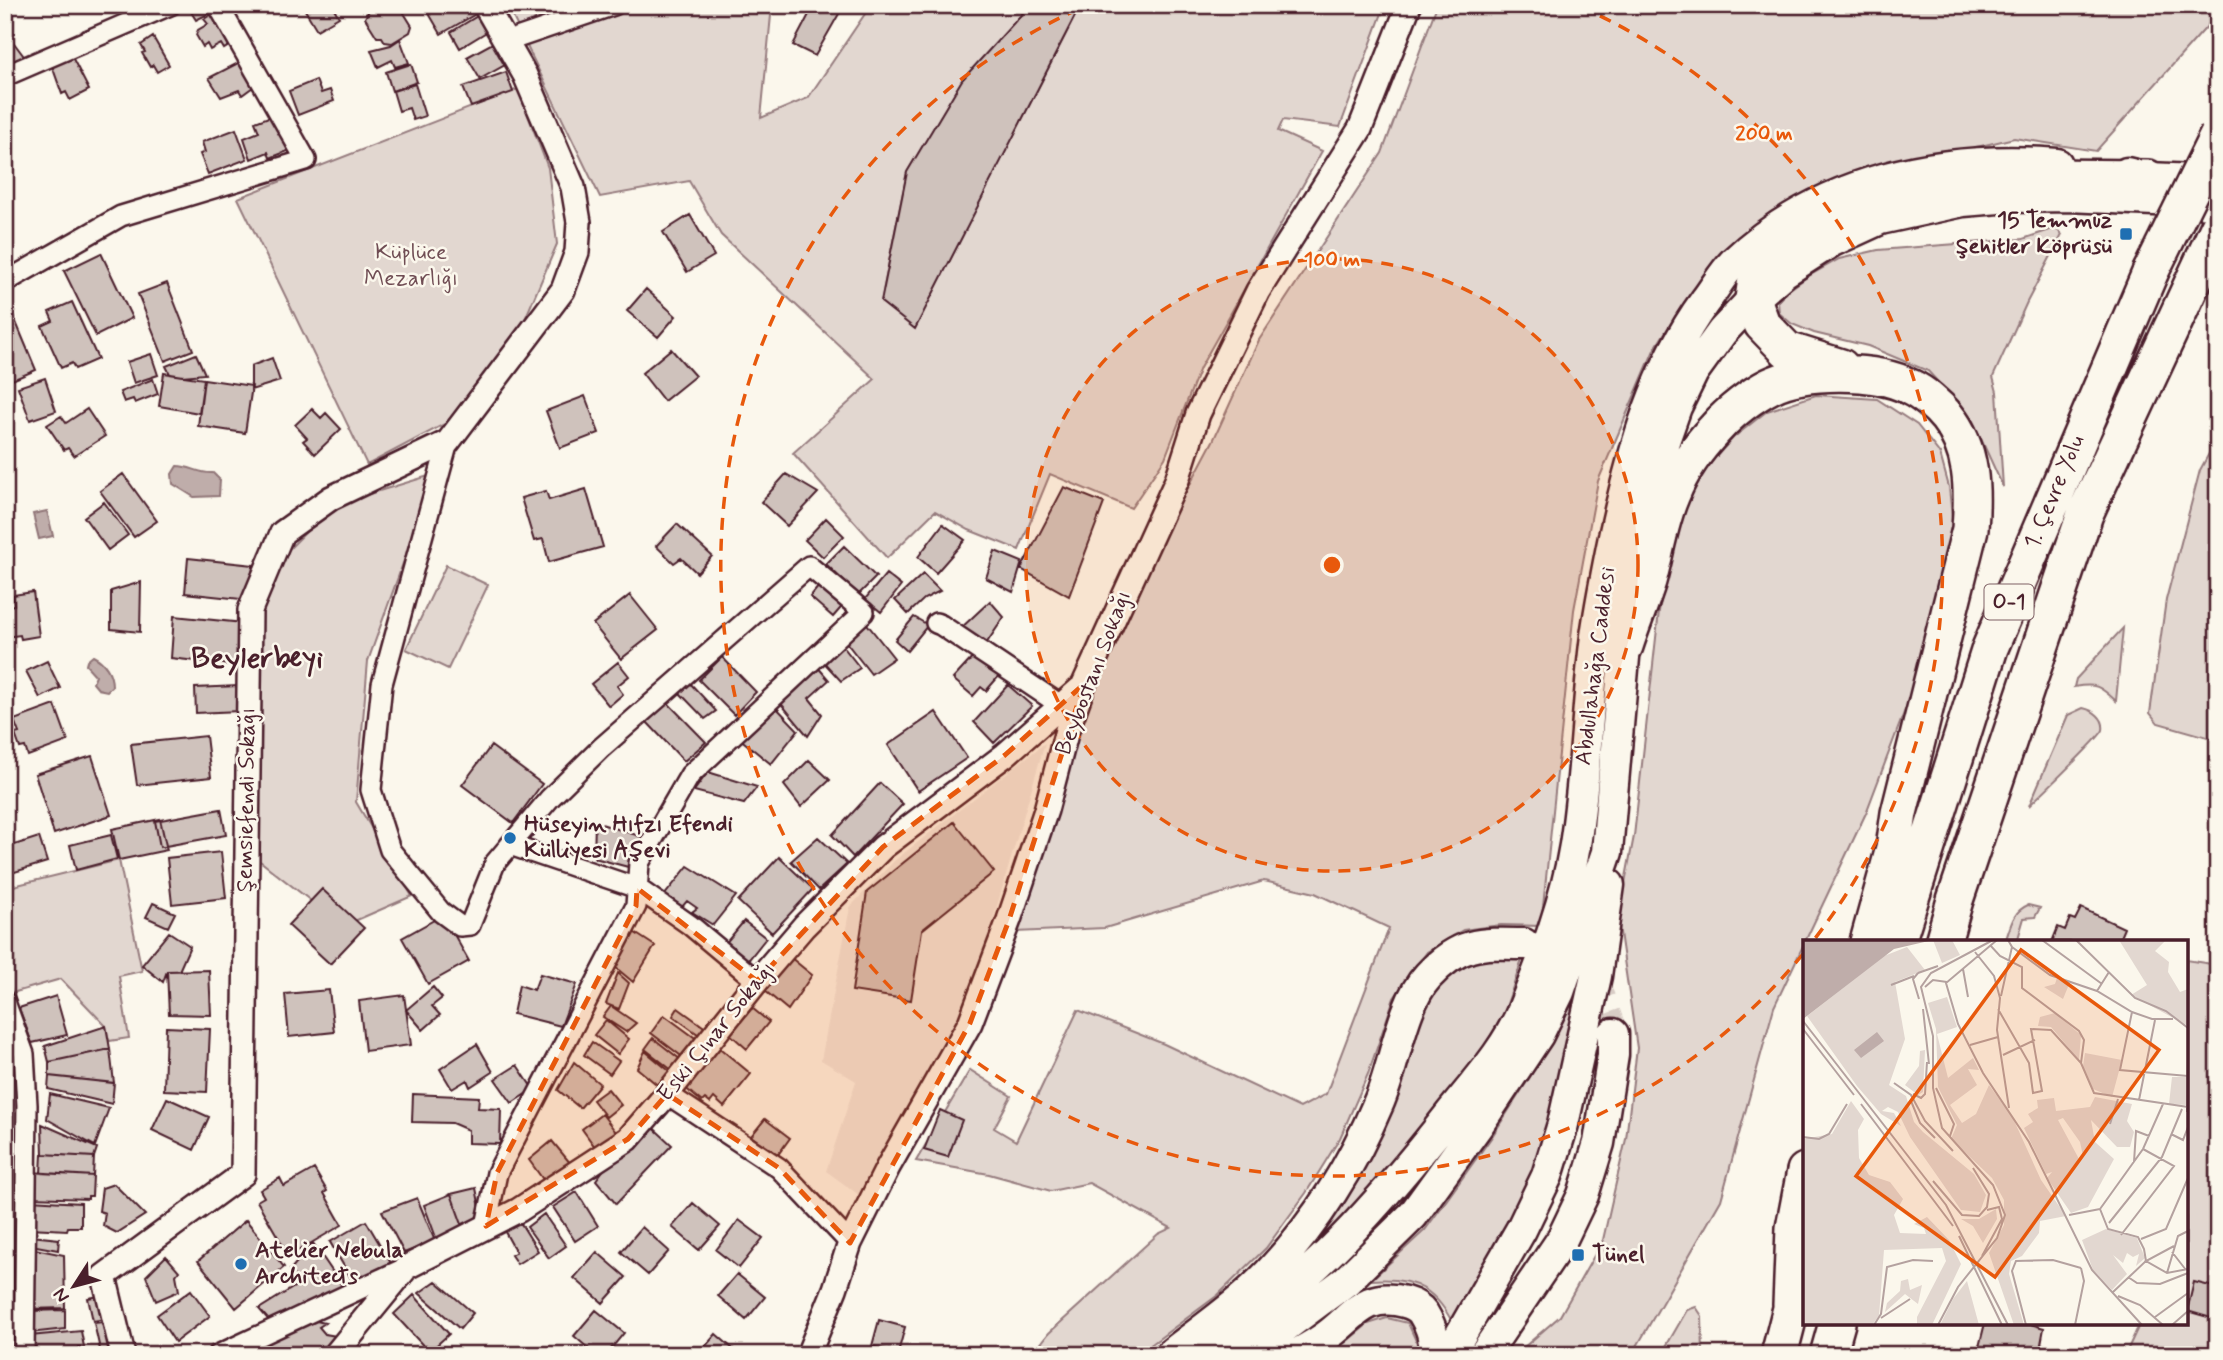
<svg xmlns="http://www.w3.org/2000/svg" width="2223" height="1360" font-family="Mynerve,sans-serif">
<rect width="100%" height="100%" fill="#fbf7ec"/>
<filter id="ink" filterUnits="userSpaceOnUse"><feTurbulence type="fractalNoise" baseFrequency=".0143" numOctaves="2"/><feDisplacementMap in="SourceGraphic" scale="14" xChannelSelector="R" yChannelSelector="G"/><feConvolveMatrix kernelMatrix="1 2 1 2 8 2 1 2 1" color-interpolation-filters="sRGB"/></filter>
<g filter="url(#ink)">
<path fill="#eee7de" d="M1045,743L965,1015L859,1195L826,1171L856,1081L821,1060L850,907L894,861Z"/>
<path fill="#e2d7d0" stroke="#967b7e" stroke-width="2" d="M507,5H772L761,118L808,98L871,5H1030L962,80L907,172L881,301L915,328L1076,14L1050,5H1385L1340,127L1283,120L1278,131L1322,151L1200,368L1165,458L1131,508L1050,474L1019,550L969,530L935,511L887,558L793,453L875,379L721,235L689,181L600,197Z
M1437,5H2218V14L2096,151L2014,138L1902,165L1725,257L1685,301L1654,350L1598,481L1574,610L1541,926L1501,925L1463,930L1427,952L1394,998L1368,1074L1340,1138L1306,1193L1266,1248L1218,1295L1137,1355H1032L1049,1333L1158,1234L1171,1228L1089,1183L1051,1191L989,1174L916,1161L970,1070L1011,1096L994,1128L1016,1141L1078,1010L1164,1044L1300,1108L1326,1094L1389,928L1315,893L1264,881L1105,928L1016,932L1108,639L1213,441L1259,340L1382,153Z
M518,89L548,168L557,244L517,338L458,417L367,465L238,198Z
M2056,228L2062,235L2027,302L1993,377L1997,392L2003,487L1972,419L1928,371L1868,346L1814,333L1792,324L1779,313L1778,302L1786,292L1807,277L1839,259L1878,250L2023,239Z
M1816,395L1877,399L1917,425L1940,454L1949,487L1953,528L1908,702L1866,813L1774,1007L1721,1200L1632,1355H1515L1560,1316L1603,1240L1626,1139L1637,1048L1618,919L1634,836L1659,611L1670,551L1685,508L1704,470L1733,438L1767,411Z
M2218,437V740L2158,723L2150,713L2166,600L2200,470Z
M435,474L368,661L356,802L412,896L343,926L246,850L255,651L267,571L333,505Z
M446,565L488,585L448,669L406,649Z
M2123,628L2116,701C2100,686 2096,683 2074,687L2076,679Z
M2083,708C2093,710 2105,718 2103,730C2102,736 2039,796 2029,806L2068,715Z
M119,860L142,971L119,976L129,1038L109,1041L106,1026L61,979L12,993L5,972V888Z
M2028,905L2040,908L2035,917L2024,918L2017,942H2005C2011,926 2012,912 2028,905Z
M1493,955L1522,960L1504,1013L1468,1074L1424,1138L1274,1290L1327,1227L1369,1152L1421,1002L1438,980L1464,965Z
M2186,960L2218,965V1355H2125L2140,1323H2186Z
M1584,968L1545,1155L1456,1330C1438,1290 1415,1276 1371,1280L1425,1230L1491,1138L1530,1077Z
M1696,1307L1702,1316L1703,1355H1661L1687,1310Z
M1387,1318L1408,1323L1417,1343L1416,1355H1330L1368,1324Z"/>
<path fill="#bfadaa" stroke="#907477" stroke-width="2" d="M177,466C191,466 199,474 213,473L220,480L219,496L194,497L173,484L172,474Z
M47,511L53,536L39,539L33,514Z
M93,656C105,662 112,673 112,686L107,691L98,689L93,683L96,676L86,665L87,661Z"/>
<path fill="#cfc2bc" stroke="#4a1f2b" stroke-width="2" d="M114,5H151L125,22Z
M191,5H216L218,9L196,20L188,7Z
M302,5H332L339,17L317,30Z
M366,5H399L412,26L410,32L392,43L385,42L382,37H377L365,18L369,10Z
M424,5H482L484,9L441,34Z
M814,5H844L815,56L793,45Z
M1030,5H1050L1076,14L915,329L881,302L907,172L962,80Z
M219,10L237,41L224,49L221,44L210,50L207,44L203,47L196,35L198,30L208,24L204,19Z
M484,12L493,28L460,48L451,32Z
M5,31L26,59L14,68L5,56Z
M153,37L169,65L157,72L153,65L150,67L142,53L145,52L141,45Z
M400,39L409,63L395,67L392,60L378,67L371,50L391,45Z
M500,39L512,61L480,79L467,57Z
M70,53L89,90L70,100L66,92L62,94L51,63Z
M240,62L253,87L242,95L239,90L221,97L209,78Z
M411,64L417,82L392,91L386,72Z
M506,72L513,92L471,107L463,87Z
M316,80L321,93L330,90L334,101L298,115L289,91Z
M415,84L425,116L413,120L409,108L399,111L393,91Z
M274,115L288,151L270,158L268,152L251,159L244,138L259,132L255,122Z
M236,129L247,159L208,174L200,154L205,152L202,142Z
M690,215L714,256L687,272L663,232Z
M101,253L132,318L96,336L64,271Z
M167,283L193,350L165,361L138,294Z
M646,289L676,316L658,337L627,311Z
M72,302L98,359L75,369L72,363L61,368L42,326L53,321L49,312Z
M13,315L36,370L5,383V318Z
M671,349L695,376L664,401L642,373Z
M151,354L158,375L134,383L127,362Z
M196,354L205,374L182,376L170,374L166,366Z
M272,358L280,381L251,390V366Z
M164,373L204,379L199,413L159,406Z
M45,378L56,411L30,420L18,387Z
M153,379L158,394L135,403L133,399L124,402L120,392Z
M204,379L252,386L245,433L198,426Z
M585,396L599,433L560,448L546,411Z
M87,409L105,436L74,456L68,448L64,450L47,425L61,416L66,423Z
M312,409L321,418L326,413L341,429L315,454L303,441L307,438L295,425Z
M123,474L157,521L134,537L100,491Z
M786,474L818,493L787,526L761,502Z
M1064,487L1104,503L1069,596L1021,569Z
M586,489L603,547L549,562L543,539L534,541L521,498L546,491L549,500Z
M104,502L128,535L108,550L84,517Z
M826,518L844,536L823,557L805,540Z
M677,524L712,556L697,573L681,558L674,563L656,546Z
M943,524L965,540L936,573L918,557Z
M844,546L876,577L858,595L826,564Z
M995,551L1022,562L1013,592L986,578Z
M188,558L253,565L250,600L185,593Z
M886,574L901,586L881,612L865,599Z
M923,574L940,591L924,599L908,614L895,600Z
M823,581L846,602L833,617L810,597Z
M141,582L140,632L111,629V591Z
M33,592L39,636L21,639L20,635L5,637V607L14,605L13,595Z
M630,595L658,630L621,659L593,624Z
M990,601L1004,617L982,650L959,630Z
M860,615L894,658L871,674L842,637Z
M174,616L243,623L238,666L171,658Z
M914,617L928,625L907,651L895,640Z
M838,640L860,668L841,681L820,658Z
M975,655L999,676L986,691L981,687L973,696L953,679Z
M722,657L756,692L734,715L699,680Z
M47,661L60,688L40,698L26,671Z
M618,662L629,676L617,686L623,694L609,706L591,684Z
M816,665L829,680L809,698L822,714L808,736L778,700Z
M689,682L716,711L705,719L678,691Z
M1008,685L1032,706L994,743L974,722Z
M238,686L239,711L196,713L195,688Z
M666,701L706,742L684,761L645,720Z
M773,704L798,730L771,764L739,738Z
M55,705L68,741L28,756L25,747L20,748L15,734L19,733L14,720Z
M936,712L967,758L918,791L888,745Z
M206,736L211,777L137,785L131,744Z
M491,746L542,784L513,823L462,785Z
M92,756L111,815L54,834L35,774Z
M809,760L830,780L801,807L784,785Z
M708,772L757,787L744,804L694,791Z
M880,783L903,804L853,857L832,835Z
M221,809L226,835L160,847L155,821Z
M160,819L167,850L119,860L112,829Z
M595,822L646,838L632,868L594,858Z
M954,822L994,872L922,930L911,1000L852,991L867,892Z
M111,835L117,859L76,870L70,845Z
M39,837L47,862L5,875V848Z
M818,837L847,864L819,890L791,861Z
M221,852L226,898L172,904L167,858Z
M779,857L813,889L772,933L738,901Z
M688,866L736,896L713,925L692,912L697,908L687,901L682,907L664,896Z
M322,889L364,928L330,964L288,925Z
M153,903L175,913L168,927L146,917Z
M2081,908L2124,928L2118,942H2052L2058,927L2065,930L2070,918L2075,920Z
M443,915L469,961L428,984L402,938Z
M744,921L766,938L746,963L724,945Z
M632,931L655,946L633,982L615,967Z
M169,932L190,946L179,971H167L163,982L142,965Z
M790,957L812,975L788,1010L764,990Z
M209,970L211,1015L169,1014L167,971Z
M618,973L629,983L619,1009L606,1004Z
M540,974L577,984L561,1026L513,1014L519,985L534,990Z
M433,987L442,998L432,1006L440,1015L423,1030L406,1010Z
M329,990L334,1032L289,1037L285,994Z
M404,995L411,1045L365,1051L359,1001Z
M56,996L67,1035L32,1043L19,1008Z
M611,1006L636,1023L626,1032L603,1017Z
M678,1008L707,1029L702,1037L673,1016Z
M752,1008L769,1022L747,1049L730,1034Z
M664,1015L698,1040L684,1058L651,1033Z
M606,1020L629,1039L618,1054L594,1035Z
M106,1026L110,1049L49,1062L45,1046Z
M166,1027L210,1029L207,1092L164,1090Z
M653,1038L681,1060L673,1071L645,1049Z
M592,1042L619,1061L610,1074L584,1055Z
M477,1044L493,1072L470,1087L467,1080L452,1089L440,1069Z
M716,1045L751,1074L724,1107L714,1098L710,1103L705,1099L702,1102L683,1086Z
M110,1049L114,1083L49,1076V1062Z
M645,1051L673,1074L661,1088L637,1068Z
M574,1062L600,1084L580,1108L558,1090Z
M517,1065L533,1089L512,1103L495,1079Z
M5,1066L13,1105L5,1107Z
M49,1076L114,1083L112,1104L48,1089Z
M608,1089L621,1105L606,1117L593,1100Z
M50,1094L109,1108L95,1146L47,1119Z
M413,1094L479,1097L478,1108L501,1109L500,1144L468,1143V1130L452,1123L412,1122Z
M167,1098L209,1117L194,1150L152,1130Z
M940,1110L962,1120L948,1157L924,1150Z
M602,1114L619,1136L598,1151L582,1129Z
M765,1119L790,1138L777,1156L751,1136Z
M647,1122L672,1145L616,1204L596,1180L608,1164Z
M42,1124L97,1148L94,1157L43,1154Z
M552,1141L571,1164L547,1185L529,1160Z
M42,1154L94,1157L93,1176L41,1173Z
M314,1169L327,1191L324,1193L342,1225L289,1256L257,1201L264,1197L260,1190L280,1178L284,1186Z
M30,1172L93,1176L92,1196H88V1199L32,1197Z
M114,1184L145,1215L117,1233L103,1226L105,1213L99,1211L102,1188Z
M476,1188L482,1218L464,1230L451,1194Z
M577,1192L598,1226L575,1241L553,1207Z
M451,1194L464,1230L437,1240L424,1205Z
M417,1198L435,1241L404,1253L382,1211Z
M30,1200L81,1203V1227H68L67,1230L30,1228Z
M693,1203L720,1226L699,1250L672,1227Z
M544,1214L566,1246L549,1258L527,1227Z
M246,1220L284,1267L236,1308L198,1261Z
M739,1220L763,1238L739,1268L716,1250Z
M366,1221L392,1265L356,1287L330,1242Z
M520,1222L538,1251L517,1264L511,1255L516,1252L505,1232Z
M642,1227L669,1251L648,1275L621,1252Z
M31,1236L59,1239L58,1250L31,1245Z
M313,1243L345,1290L273,1325L259,1309L299,1284L290,1270Z
M30,1248L64,1255L65,1308L29,1309Z
M597,1252L626,1277L603,1303L574,1278Z
M166,1256L179,1271L176,1275L179,1291L156,1301L146,1276Z
M737,1274L765,1297L746,1320L718,1296Z
M436,1281L473,1313L460,1329L419,1293Z
M2194,1282L2218,1288V1320L2187,1311Z
M191,1290L210,1316L175,1342L157,1315Z
M106,1295L111,1318L93,1321L88,1298Z
M414,1295L449,1334L429,1352L394,1314Z
M65,1310V1329L30,1333V1311Z
M596,1310L624,1333L606,1355H596L574,1336Z
M308,1319L325,1323L319,1327L325,1334L342,1337L329,1355H250L273,1334Z
M879,1320L905,1327L898,1353L872,1346Z
M112,1321L119,1352L101,1354L94,1323Z
M1985,1323H2027L2044,1328L2041,1344L2051,1347L2049,1355H1977Z
M81,1331L84,1347H78V1354L32,1355L30,1336Z
M716,1334L740,1355H698Z"/>
<g fill="none" stroke-linecap="round" stroke-linejoin="round">
<path stroke="#d8ccc5" stroke-width="30" stroke-dasharray="30 15" stroke-linecap="butt" d="M1584,975L1598,993L1613,1034"/>
<defs>
<path id="minor" d="M505,42L614,5
M5,76L170,5
M5,282L121,216L306,160L218,5
M448,442L382,684L371,790L390,850L441,912L460,926L470,925L495,863L550,798L601,748L809,566L864,612L690,775L639,863L636,906L497,1173L486,1226
M936,623L941,625L1062,706
M510,845L637,888L690,925L757,981
M5,1002L24,1054L27,1105L24,1355
M667,1094L779,1168L850,1243
M218,1355L407,1267"/>
<path id="tertiary" d="M123,1355L104,1276L243,1174L250,610L282,533L331,498L448,442L563,290L577,252L579,222L573,187L525,75L485,5
M335,1355L407,1267L519,1210L628,1139L667,1094L757,981L804,926L883,847L1005,755L1080,689
M808,1355L835,1289L850,1243L888,1167L970,1023L1009,920L1046,810L1067,730L1084,684L1177,480L1198,414L1258,291L1360,129L1409,5"/>
<path id="primary" d="M2127,173L2148,178L2218,181
M1170,1355C1203,1329 1240,1304 1269,1273C1314,1225 1352,1166 1378,1104C1395,1066 1401,1005 1428,976C1459,942 1480,943 1524,944
M1203,1355C1251,1320 1299,1284 1340,1242C1380,1201 1416,1158 1451,1113C1477,1081 1509,1046 1524,1007C1545,955 1566,901 1575,845C1586,776 1587,705 1596,636C1601,601 1608,566 1615,532C1633,450 1655,370 1705,301C1715,288 1723,273 1734,262C1822,179 1940,155 2057,164
M1247,1355L1346,1281L1413,1215L1478,1125L1538,1035L1559,992L1607,852L1625,646L1638,537L1647,489L1676,407L1693,372L1722,332L1753,299L1784,272L1832,241L1880,219L1963,201L2011,197L2069,196L2218,203
M1296,1355C1305,1349 1316,1344 1324,1338C1353,1318 1364,1291 1405,1302C1412,1304 1419,1307 1423,1313C1432,1328 1435,1338 1434,1355
M1453,1355L1457,1341L1521,1230L1547,1176L1563,1124L1596,976L1609,885
M1484,1355L1561,1241L1583,1195L1599,1143L1613,1055V1034"/>
<path id="motorway" d="M1841,367L1787,350L1762,324L1753,299L1757,273L1784,244L1849,208L1910,188L2044,177L2148,178
M1625,646C1632,624 1641,603 1648,581C1656,552 1660,521 1672,494C1682,469 1698,447 1716,428C1730,412 1752,395 1770,386C1804,369 1877,369 1910,387C1923,393 1938,406 1947,417C1973,449 1973,490 1970,529L1899,813L1894,848L1868,942
M1897,942L1990,648L2150,273
M1943,942L1955,900L2085,514L2218,228
M1791,1305L1794,1228L1805,1171
M1779,1355L1797,1285
M1828,1355L1837,1323"/>
</defs>
<use href="#minor" stroke="#4a1f2b" stroke-width="24"/>
<use href="#tertiary" stroke="#4a1f2b" stroke-width="28"/>
<use href="#primary" stroke="#4a1f2b" stroke-width="35"/>
<use href="#motorway" stroke="#4a1f2b" stroke-width="40"/>
<use href="#minor" stroke="#fbf7ec" stroke-width="19"/>
<use href="#tertiary" stroke="#fbf7ec" stroke-width="23"/>
<use href="#primary" stroke="#fbf7ec" stroke-width="30"/>
<use href="#motorway" stroke="#fbf7ec" stroke-width="35"/>
<defs>
<path id="motorway-bridge" d="M2150,273L2218,135"/>
</defs>
<use href="#motorway-bridge" stroke="#4a1f2b" stroke-width="40" stroke-linecap="butt"/>
<use href="#motorway-bridge" stroke="#fbf7ec" stroke-width="35"/>
</g>
</g>
<path fill="#e8590c" fill-opacity="0.2" stroke="#e8590c" stroke-width="5" stroke-dasharray="14 9" stroke-linejoin="round" d="M1084,684L1009,920L970,1023L850,1243L779,1168L667,1094L628,1139L486,1226L497,1173L636,906L637,888L757,981L883,847L1005,755Z"/>
<circle cx="1332" cy="565" r="306" fill="#e8590c" fill-opacity=".12"/>
<g fill="none" stroke="#e8590c" stroke-width="3.5" stroke-dasharray="12 9">
<circle cx="1332" cy="565" r="306"/>
<path d="M1803 954A611 611 0 1 1 1083 7M1581 7A611 611 0 0 1 1813 941"/>
</g>
<g fill="#1f6fb2" stroke="#fbf7ec" stroke-width="2.5">
<rect x="2119" y="227" width="14" height="14" rx="3.5"/>
<circle cx="510" cy="838" r="7"/>
<rect x="1571" y="1248" width="14" height="14" rx="3.5"/>
<circle cx="241" cy="1264" r="7"/>
</g>
<g text-anchor="middle" dominant-baseline="central" stroke-width="5" stroke-linejoin="round" paint-order="stroke">
<rect fill="#fbf7ec" stroke="#7f6065" stroke-width="2" x="1984.5" y="584.5" width="49" height="35" rx="5"/>
<g font-size="21" font-weight="bold" fill="#4a1f2b">
<text x="2009" y="602">O-1</text>
</g>
<g font-size="23" font-weight="bold" fill="#4a1f2b" stroke="#fbf7ec" text-anchor="start">
<text x="2112" y="221" text-anchor="end">15 Temmuz<tspan x="2112" dy="26">Şehitler Köprüsü</tspan></text>
<text x="524" y="825">Hüseyin Hıfzı Efendi<tspan x="524" dy="26">Külliyesi Aşevi</tspan></text>
<text x="255" y="1251">Atelier Nebula<tspan x="255" dy="26">Architects</tspan></text>
<text x="1592" y="1255">Tünel</text>
</g>
<g font-size="23" fill="#704d54" stroke="#fbf7ec">
<text x="411" y="253">Küplüce<tspan x="411" dy="26">Mezarlığı</tspan></text>
</g>
<g font-size="23" fill="#4a1f2b" stroke="#fbf7ec">
<text transform="translate(2055 492) rotate(-67)">1. Çevre Yolu</text>
<text transform="translate(1596 666) rotate(-83)">Abdullahağa Caddesi</text>
<text transform="translate(1094 673) rotate(-69)">Beybostanı Sokağı</text>
<text transform="translate(247 800) rotate(-89)">Şemsiefendi Sokağı</text>
<text transform="translate(717 1032) rotate(-51)">Eski Çınar Sokağı</text>
</g>
<g font-size="30" font-weight="bold" fill="#4a1f2b" stroke="#fbf7ec">
<text x="257" y="658">Beylerbeyi</text>
</g>
</g>
<g transform="translate(1803 940)">
<rect width="385" height="385" fill="#fbf7ec"/>
<path d="M130,0H149L157,15L139,23ZM316,0H363L352,11L366,22L365,32L377,52L385,49V86L328,55L344,45ZM104,7L122,30L92,42L102,99L86,145L103,156L111,182L120,192L171,234L183,255L177,272L158,270L107,197L95,172L85,167L79,171L91,173L98,186L78,174L54,146L4,76L81,16ZM254,38L267,42L260,59L241,47L252,44ZM144,57L154,87L134,94L145,138L170,118L176,130L165,129L174,145L147,165L159,183L173,174L186,145L209,176L238,240L263,276L237,281L236,293L219,316L208,321L206,334L221,385H211L186,313L201,285V260L189,238L148,199L154,185L135,147L133,89L125,63ZM252,73L278,95L276,120L248,87L235,86L237,77ZM122,110L120,152L115,155L102,145L116,126L117,111ZM282,113L319,120L309,157L290,149L280,126ZM369,137H384L383,165L366,164ZM292,157L329,164L324,181L331,192L327,207H314L288,180L292,202L311,219L285,267L268,273L244,238L249,232L243,234L221,188L230,182L225,174L235,168L234,160L251,158L253,171L287,167ZM260,178L277,202L280,216L276,219L255,180ZM48,161L61,179L55,190L56,218L66,235L87,242L100,259L91,275L97,293L123,294L121,288L111,284L124,277L146,300L158,324L129,385H114V377L143,321L139,308L81,310L76,376L69,385H0V199L29,194ZM193,269L194,279L180,303L170,286L158,279H176ZM303,289L334,298L342,318L333,326L336,314L330,317L324,313L320,323L310,315L324,334L309,350L290,330L279,300ZM105,339L107,350L119,345L115,364L102,354L82,372L84,363L97,351L98,341ZM164,341L176,385H137L150,359Z" fill="#e2d7d0" fill-rule="evenodd"/>
<path d="M0,0H130L91,9L0,79ZM74,92L81,101L58,118L51,110Z" fill="#bfadaa"/>
<path fill="none" stroke="#b4a19f" stroke-width="2" d="M194,0L143,43L155,84L180,133L226,202L289,330L339,385M239,0L299,44M273,0L332,58L363,71L385,88M187,5L197,16L219,27V48L276,91L281,100L278,123L291,153L385,167M209,7L247,35L294,51L329,72L349,79H370M172,12L191,36L197,58L194,90L206,168M160,29L165,57M115,33L110,39L116,59M115,33L135,26M88,45L111,36M122,47L130,40L144,42M294,51L306,32M198,56L209,7L205,0M120,69L126,124M195,69L226,123L230,153L239,151L228,89L248,90L278,123M329,72L317,130L385,136M0,81L143,265L205,385M0,89L51,155M167,105L195,97M200,115L232,100M91,143L108,155L122,181L150,211M133,148L151,184L147,196M110,154L118,158L122,154L124,122M336,160L352,80M108,161L117,183L132,198M58,164L150,286M384,172L385,120M307,184L315,159M368,194L380,200L385,187M0,197L16,199L26,194L44,164M331,222L333,191L346,196M130,241L159,275L176,276L184,267L186,254L170,228M297,269L305,289L335,297L341,309L343,321L310,352M297,269L340,209L360,164M266,275L297,269M306,283L359,217L379,169M318,295L371,226L340,209M156,296L199,385M338,299L363,289L385,238M371,306L343,321L364,333L385,329M369,312L383,330M179,316L199,279L196,267L184,270M364,333L375,296L385,291M325,337L334,343L357,344L385,333M315,356L337,365L360,385M352,377L385,353M78,378L107,359M71,385L78,374L84,327L110,320L130,321M135,385L155,347L194,298L202,275L190,245L139,188L130,148V96L118,47L128,33L190,0M223,385L209,331L213,321L250,320L278,328M272,385L281,341L278,328M369,385L385,371"/>
<path fill="#e8590c" fill-opacity="0.15" stroke="#e8590c" stroke-width="3.5" d="M218,10L356,110L192,337L53,236Z"/>
<rect width="385" height="385" fill="none" stroke="#4a1f2b" stroke-width="3.5"/>
</g>
<circle cx="1332" cy="565" r="10" fill="#e8590c" stroke="#fbf7ec" stroke-width="3.5"/>
<g font-size="21" text-anchor="middle" font-weight="bold" fill="#e8590c" stroke="#fbf7ec" stroke-width="5" stroke-linejoin="round" paint-order="stroke">
<text x="1764" y="140">200 m</text>
<text x="1332" y="266">100 m</text>
</g>
<rect width="2223" height="1360" fill="none" stroke="#fbf7ec" stroke-width="28"/>
<rect x="14" y="14" width="2195" height="1332" fill="none" stroke="#4a1f2b" stroke-width="2.5" filter="url(#ink)"/>
<g transform="translate(74 1286) rotate(234)" stroke="#fbf7ec" stroke-width="5" paint-order="stroke">
<path d="M0-5L12 26L0 18L-12 26Z" fill="#4a1f2b"/>
<text y="-10" font-size="19" font-weight="bold" text-anchor="middle" fill="#4a1f2b">N</text>
</g>
</svg>
